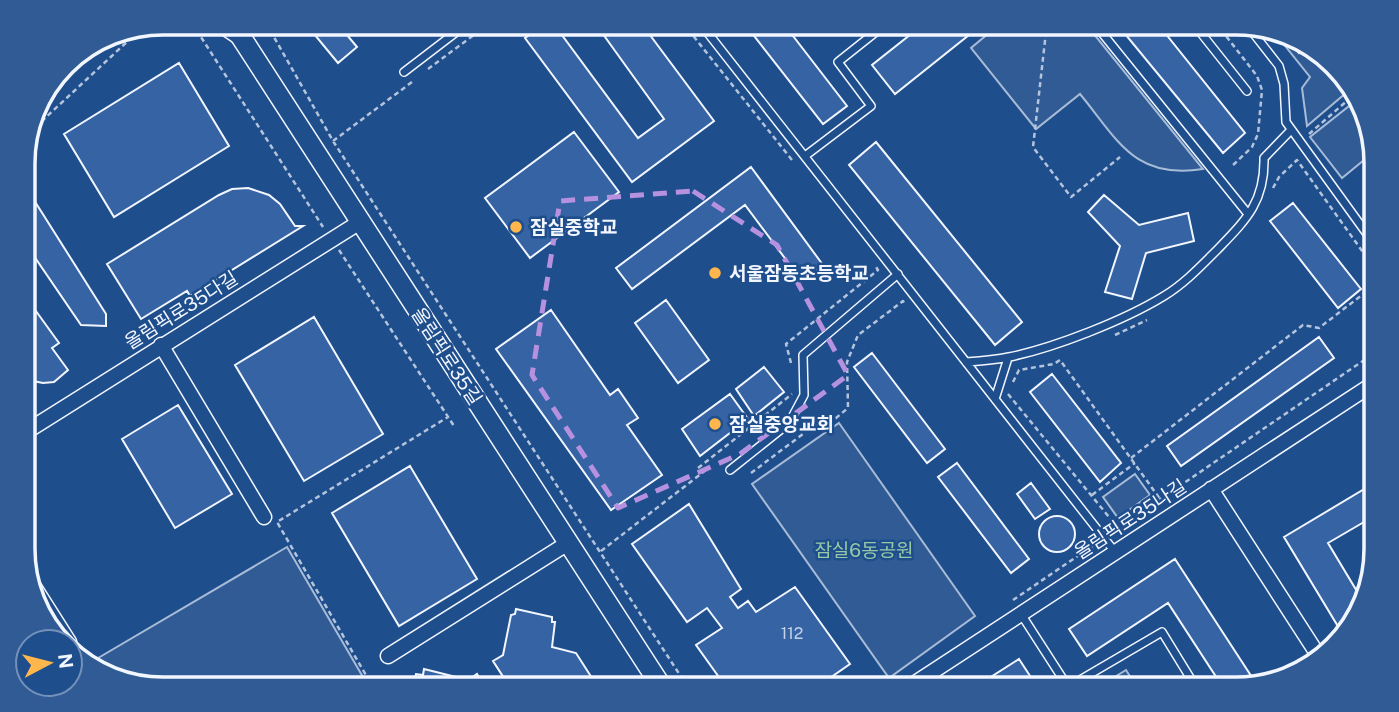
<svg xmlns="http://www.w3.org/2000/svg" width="1399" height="712" font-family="'Public Sans','Noto Sans KR',sans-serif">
<rect width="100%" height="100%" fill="#1f4e8c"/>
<path fill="#305b95" stroke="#a8bbd7" stroke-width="2" d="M1001,23H1085L1203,169C1134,180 1118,140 1080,94L1036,129L971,48Z
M1274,32L1297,37L1353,87L1307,126L1302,88L1310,77Z
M1358,99L1375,145V151L1342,178L1310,137Z
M839,423L975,616L889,678L752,484Z
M1135,474L1150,495L1118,518L1103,497Z
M287,547L370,689H163L101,674L93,661Z
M1126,670L1138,689H1095Z"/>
<path fill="#3563a3" stroke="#f2f6ff" stroke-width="2" d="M305,23H337L357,47L338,63Z
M546,23H553L638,138L664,119L595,23H641L714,121L632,182L525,38Z
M744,23H783L847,106L823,124Z
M925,23H984L895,94L872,65Z
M1116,23H1157L1245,133L1223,153Z
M1284,34L1297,37L1307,46L1299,53Z
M179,63L229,146L114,217L64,134Z
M574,132L619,192L530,258L485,198Z
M876,142L1022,322L995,345L849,165Z
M751,167L823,265L802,281L745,205L632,289L616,268Z
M248,188L269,195L280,204L295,226H303L190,296L187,291L141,319L107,264L219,195L232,189Z
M27,189L106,314V326L81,325L23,240V192Z
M1104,195L1139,225L1188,213L1194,241L1146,253L1132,299L1105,292L1120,246L1088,212Z
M1293,203L1361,289L1338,308L1270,221Z
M28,300L59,343L52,348L68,370L54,382L43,383L28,380L24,373L23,302Z
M666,300L709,360L678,383L635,323Z
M551,310L610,395L618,389L638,418L627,425L662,475L611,510L496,349Z
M314,317L383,434L304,481L235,365Z
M1319,337L1334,358L1181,466L1167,446Z
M872,353L945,449L927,463L854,367Z
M764,367L784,392L754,416L736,389Z
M1052,374L1121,463L1100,482L1030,392Z
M730,394L748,419L700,456L682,429Z
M178,405L232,494L175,528L122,439Z
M957,463L1029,559L1011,573L938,477Z
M410,466L477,579L399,626L332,513Z
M1376,482V515L1328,543L1364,603L1362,610L1342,633L1284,537Z
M1031,483L1050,509L1035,519L1017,494Z
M689,504L741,589L730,597L738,608L748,601L756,612L795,587L850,664L814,689L726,687L696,645L722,628L707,608L687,622L632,544Z
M1039 534a18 18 0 1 1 36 0a18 18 0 1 1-36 0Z
M1175,559L1257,685L1244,689H1224L1168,603L1087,656L1069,629Z
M516,609L552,617V622H555L552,647L576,653L599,689H530L521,687L511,689L493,661L503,655L511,615L515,614Z
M1019,659L1032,679L1016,689H972Z
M424,669L468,680L477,674L486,689H413L416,674L423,675Z"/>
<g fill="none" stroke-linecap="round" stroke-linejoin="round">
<defs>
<path id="lane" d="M700,23L1115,552
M1094,23L1248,214
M1193,23L1247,91
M1247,25L1279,66L1284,84L1286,122L1375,245
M404,72L468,23
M805,156L871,106L838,62L887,23
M966,362C981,361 995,360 1009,357C1054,348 1125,320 1164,296C1184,284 1201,266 1217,250C1246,220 1265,202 1264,158L1291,130
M995,399L1008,358
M730,470L789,423L804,395L803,355L898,274
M1021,614L1068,687L1162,632L1197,689"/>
<path id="street" d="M161,345L264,517
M24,433L360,222
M1211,489L1320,658
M29,579L69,642
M74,653L75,652
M388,656L568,543
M906,689L1376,382"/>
<path id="secondary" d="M232,23L663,689"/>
<path id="primary" d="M224,23L239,33"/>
</defs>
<use href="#lane" stroke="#f2f6ff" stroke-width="10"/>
<use href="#street" stroke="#f2f6ff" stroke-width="17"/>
<use href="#secondary" stroke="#f2f6ff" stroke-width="22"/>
<use href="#primary" stroke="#f2f6ff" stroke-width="24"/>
<path stroke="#b3c4dc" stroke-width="2.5" stroke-dasharray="5 3.5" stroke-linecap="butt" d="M192,23L323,227
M266,23L333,141L689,689
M683,23L792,160
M1047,23L1033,147L1071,197L1120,157
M1216,23L1257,76L1262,90L1258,134L1252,147L1231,167
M428,69L490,23
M29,133L144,26
M1309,134L1356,93
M333,141L412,82
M1273,188L1279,177L1297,160L1375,269
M339,250L454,426
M1115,335L1147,320
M791,363L786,344L878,270L876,267
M1013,382L1019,370L1054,364L1060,360L1160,499
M1008,394L1118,528L1376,352
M1370,401L1376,411
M1131,458L1303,325L1319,328L1375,285
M698,468L792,394
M751,473L819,422L836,418L848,408L847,362L858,335L903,301L904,303
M1092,495L1135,463
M601,551L706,470
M1013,600L1094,545
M374,689L277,522L448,417
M882,689L894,681"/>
<use href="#lane" stroke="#1f4e8c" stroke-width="7"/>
<use href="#street" stroke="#1f4e8c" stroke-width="14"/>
<use href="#secondary" stroke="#1f4e8c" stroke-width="19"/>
<use href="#primary" stroke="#1f4e8c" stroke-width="21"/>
</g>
<path fill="none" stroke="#b691df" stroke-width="5" stroke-dasharray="14 9" stroke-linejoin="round" d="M693,191L777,245L848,375L740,454L618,508L532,375L560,201Z"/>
<g fill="#ffb74d" stroke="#1f4e8c" stroke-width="2.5">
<circle cx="516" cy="227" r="7"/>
<circle cx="715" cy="273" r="7"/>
<circle cx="715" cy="424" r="7"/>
</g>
<g text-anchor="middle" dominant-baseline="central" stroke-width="5" stroke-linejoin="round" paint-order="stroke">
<g font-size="16" fill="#c3d1e8">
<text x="792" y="633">112</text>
</g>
<g font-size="19" font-weight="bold" fill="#f2f6ff" stroke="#1f4e8c" text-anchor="start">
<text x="530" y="227">잠실중학교</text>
<text x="729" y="273">서울잠동초등학교</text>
<text x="729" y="424">잠실중앙교회</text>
</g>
<g font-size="19" fill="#f2f6ff" stroke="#1f4e8c">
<text transform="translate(181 310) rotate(-32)">올림픽로35다길</text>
<text transform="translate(447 356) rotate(57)">올림픽로35길</text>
<text transform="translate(1130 519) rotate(-33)">올림픽로35나길</text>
</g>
<g font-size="19" fill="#97c8a6" stroke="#1f4e8c">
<text x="864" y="550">잠실6동공원</text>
</g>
</g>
<path d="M0 0H1399V712H0ZM163 35H1236A128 128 0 0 1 1364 163V549A128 128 0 0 1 1236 677H163A128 128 0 0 1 35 549V163A128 128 0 0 1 163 35Z" fill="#305b95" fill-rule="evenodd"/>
<path fill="none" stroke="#f2f6ff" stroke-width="3.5" d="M163 35H1236A128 128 0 0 1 1364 163V549A128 128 0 0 1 1236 677H163A128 128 0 0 1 35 549V163A128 128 0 0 1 163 35Z"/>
<g transform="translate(49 663) rotate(83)"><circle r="33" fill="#1f4e8c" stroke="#7391ba" stroke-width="2"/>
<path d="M0-5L12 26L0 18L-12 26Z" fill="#ffb74d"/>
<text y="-10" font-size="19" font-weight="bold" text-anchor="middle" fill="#f2f6ff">N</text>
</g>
</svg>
